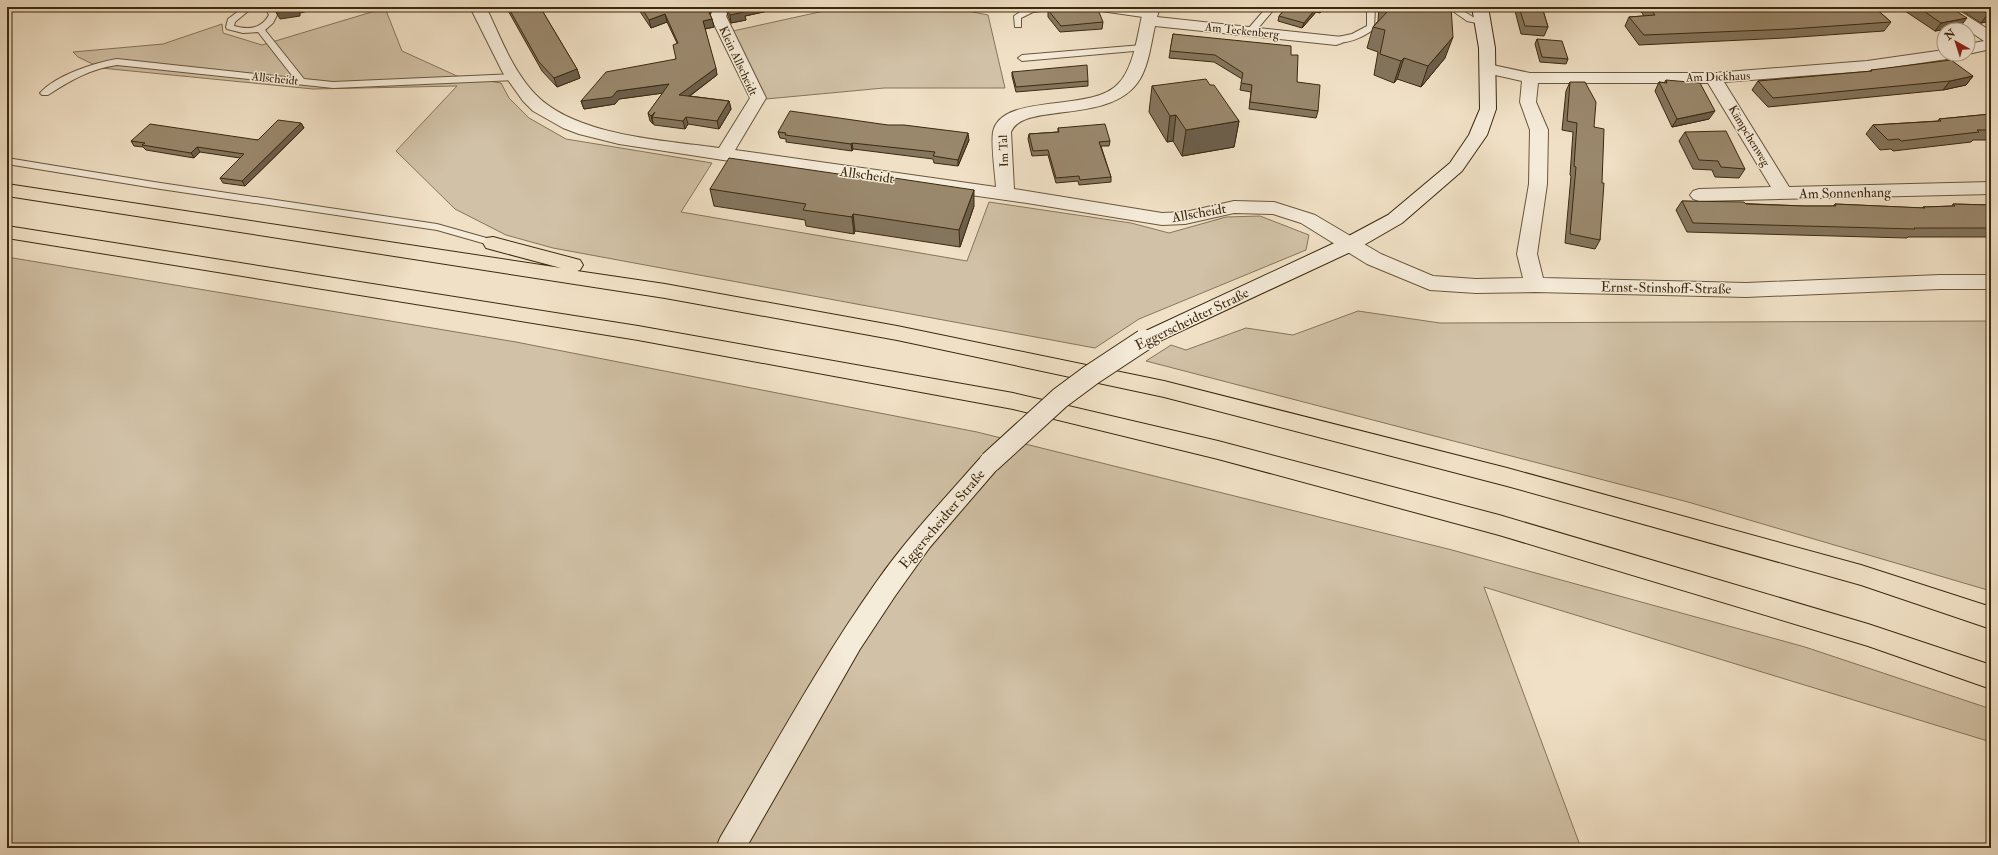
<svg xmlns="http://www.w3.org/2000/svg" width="1998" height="855" font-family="'IM FELL Double Pica',serif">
<rect width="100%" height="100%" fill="#f0e0c5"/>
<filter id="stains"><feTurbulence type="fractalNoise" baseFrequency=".005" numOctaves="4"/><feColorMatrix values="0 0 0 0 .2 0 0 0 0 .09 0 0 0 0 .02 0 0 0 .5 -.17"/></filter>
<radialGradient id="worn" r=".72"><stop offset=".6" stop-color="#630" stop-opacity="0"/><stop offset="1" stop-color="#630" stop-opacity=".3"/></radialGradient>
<path fill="#d1c1a6" stroke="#86755a" d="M842,7H948L988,15L1005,88H884L766,99L733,31Z
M385,8L402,51L457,76L501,83L509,98L529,118L566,139L712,163L681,212L967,261L989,202L1131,223L1169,233L1226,217L1260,216L1309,235L1306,250L1139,319L1095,348L553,248L506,235L455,209L396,151L457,86L313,89L101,68L78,57L73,52L163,44L222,24L223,33L262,45Z
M7,257L516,342L977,432L1452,550L1805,647L1991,709V742L1484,587L1581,848H7Z
M1358,311L1440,323L1991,321V591L1688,502L1146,361L1171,345L1186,350L1246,328L1293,335Z"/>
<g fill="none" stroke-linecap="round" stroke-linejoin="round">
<defs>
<path id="lane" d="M244,7H253L235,22L234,26C249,30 261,29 269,15L265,7H273L277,15L273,23L265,30L304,79L333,82L514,74L518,77L514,80L333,88L117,65C90,69 71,80 48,95H42L40,93C56,75 94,63 117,59L294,78L258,32L243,33L227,29L226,27L228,19Z
M1031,7H1064L1060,9L1033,12L1021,18V27H1015L1014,16L1023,10Z
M1083,7H1107L1150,12L1154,15L1150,18L1087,9Z
M1267,7H1276L1253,34H1247V30Z
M1367,7H1375L1374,29C1364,37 1346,45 1333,42V38L1352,34L1367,26Z
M1447,7H1457L1473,17L1485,21L1481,24L1467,21Z
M1142,45L1145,46V50L1022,61L1018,58L1022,55Z
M7,158L154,182L437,224L497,241L498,243L493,246L437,230L154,188L7,164Z"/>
<path id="street" d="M470,7H486C500,36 512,70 535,94C575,136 663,140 719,148L750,98L710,16L715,7H731L726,16L766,98L735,150L996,187C995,172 991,146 993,132C1001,92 1092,113 1118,84C1135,67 1138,30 1144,7H1160L1157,17L1342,37L1344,40L1342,43L1336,45L1155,26C1151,43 1149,64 1140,79C1112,126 1023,101 1011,132L1014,189L1162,213L1185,212L1234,201L1274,202L1315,215L1381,254L1433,276L1476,279L1523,278L1517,254L1529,184L1530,130L1520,102L1522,81L1482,72L1480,69L1482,66L1488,64L1530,73H1713L1867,61L1944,50V54H1955L1953,57L1947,59L1867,71L1724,82L1789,187L1991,182V194L1699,201L1693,199L1690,195L1693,191L1699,189L1771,187L1708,83H1538L1536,102L1548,130L1547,184L1537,254L1543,278L1746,283L1940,275H1991V289H1940L1746,297L1535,292L1476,293L1430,290L1367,264L1301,223L1273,214L1234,213L1185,224L1162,225L1027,203L723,160L619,144L579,134L563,128L533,111L523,101L503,73Z
M1935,7H1953L1991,31V49L1968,54V44L1984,41L1938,10Z"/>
<path id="secondary" d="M1472,7H1488L1495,48L1496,109L1487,135L1462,171L1402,223L1357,249L1151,345L1144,347L1137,345L1134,340L1137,335L1343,239L1388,215L1450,163L1469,135L1480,109L1479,48Z
M990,453L998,456L1001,462L998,468L930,547L895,596L860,649L746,848H716L720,838C771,752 819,663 877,581C908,537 946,497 982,456Z"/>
<path id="highway" d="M7,184L561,268L486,248L483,243L486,238L493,237L580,260L583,265L580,270L577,271L665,284L897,326L1164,381L1507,468L1861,565L1991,607V629L1861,585L1507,486L1164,397L897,340L665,298L7,196Z
M7,226L638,326L1013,393L1218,441L1499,515L1868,624L1991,665V689L1868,646L1499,535L1218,459L1013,409L638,340L7,238Z"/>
</defs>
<use href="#lane" stroke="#69573c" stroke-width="2"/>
<use href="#street" stroke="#69573c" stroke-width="2"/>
<use href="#secondary" stroke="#3c290e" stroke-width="2"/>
<use href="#highway" stroke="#3c290e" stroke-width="2"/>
<use href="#lane" fill="#f5ebd9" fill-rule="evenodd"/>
<use href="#street" fill="#f5ebd9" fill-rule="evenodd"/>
<use href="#secondary" fill="#f5ebd9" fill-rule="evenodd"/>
<use href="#highway" fill="#f0e0c5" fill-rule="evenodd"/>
<defs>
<path id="secondary-bridge" d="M990,462L1060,398L1091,375L1144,340"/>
</defs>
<use href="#secondary-bridge" stroke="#3c290e" stroke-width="23" stroke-linecap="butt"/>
<use href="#secondary-bridge" stroke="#f5ebd9" stroke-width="21"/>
</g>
<path fill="#84755e" stroke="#3c290e" d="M506,7H540L577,69L580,78L557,87L542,71Z
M637,7H714L710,14L712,19L714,27L705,29L717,75L690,96L729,101L731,109L719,129L688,124L685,129L654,125L653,123V124L650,121L648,113L663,93L619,99L615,104L584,109L581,101L676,59L677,43L667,22L651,28Z
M727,7H777V9L745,16L746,20L731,23L728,16L726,8Z
M1287,7H1325L1320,13L1316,12L1302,28L1278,21L1279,16Z
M1379,7H1451L1445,58L1421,87L1397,79L1394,83L1374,75L1378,52L1367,48L1373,27L1378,21Z
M1514,7H1542L1548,27L1544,36L1521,34Z
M1638,7H1874L1891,22L1884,31L1785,38L1639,45L1625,26L1629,17L1644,16Z
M1899,7H1950L1960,27L1935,31Z
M1956,7H1991V21L1981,23Z
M1048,10L1103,22L1102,29L1060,32L1048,17Z
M1173,34L1291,55L1297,82L1318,111L1316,118L1249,109L1251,92L1240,90L1242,79L1214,62L1169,58Z
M1537,39L1568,59L1566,64L1540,62L1535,44Z
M1871,70L1973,76L1966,85L1943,90L1768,107L1752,90L1758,81L1870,72Z
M1012,72L1088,81V86L1016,92L1012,76Z
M1666,80L1709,119L1672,127L1655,91L1659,82L1664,83Z
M1570,82L1594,127L1600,240L1595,249L1565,243L1571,176L1570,175L1573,132L1562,130L1566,91Z
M1210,85L1239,121L1234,147L1182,156L1173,141L1167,142L1149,112L1152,86Z
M1991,114V140H1973L1971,142L1893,151L1891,149L1880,150L1866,134L1873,125L1938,121L1939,119Z
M301,123L304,128L245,186L223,183L220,178L240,158L200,152L194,158L146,150L143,147L134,146L131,141L258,140Z
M1058,128L1110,141L1109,146H1101L1111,177V182L1079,185L1078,181L1056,183L1048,155L1032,156L1028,139L1029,134L1058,132Z
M778,132L969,140L958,166L934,163L933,159L853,149L852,151L786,142V139L780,138Z
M1685,132L1745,169L1739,178L1715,177L1712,170L1693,169L1679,141Z
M710,189L974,206L960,247L855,231L854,234L806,226L805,220L714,206Z
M1682,201L1804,206H1833L1835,204L1922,208L1923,207L1952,206L1953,204L1991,205V237H1908L1907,238L1687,232L1676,210Z"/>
<path fill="#6c5f4c" stroke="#3c290e" d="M289,7H312V10L300,13V16L280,19L275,10Z
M707,7H714L709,15L707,8Z
M750,7H777V9L745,16L746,20L731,23L730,15L743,9Z
M1317,7L1316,12L1302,28L1304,23Z
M1323,7H1325L1320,13L1321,9Z
M665,14L667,22L651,28L649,20Z
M1988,14H1991V21L1981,23Z
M1967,18L1960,27L1935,31L1941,23Z
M712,19L714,27L705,29L703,21Z
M1453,37L1445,58L1421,87L1428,66Z
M1404,58L1397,79L1394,83L1401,61Z
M716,68L717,75L681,102L679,95Z
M577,69L580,78L557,87L554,78Z
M1973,76L1966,85L1943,90L1950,81Z
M669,84L671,92L619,99L615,104L584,109L581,101L617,91Z
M729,101L731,109L719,129L717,121Z
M1715,111L1709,119L1672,127L1677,119Z
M655,112L652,117L653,123V124L651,116Z
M1176,115L1173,141L1167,142L1170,116Z
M686,117L688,124L685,129L683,121Z
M1239,121L1234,147L1182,156L1186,130Z
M301,123L304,128L245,186L242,181Z
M968,133L969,140L958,166V160Z
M852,143L853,149L852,151L851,144Z
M197,147L200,152L194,158L191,153Z
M974,190V206L960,247L959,230Z
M853,214L855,231L854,234L852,217Z"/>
<path fill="#9a886d" stroke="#3c290e" d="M275,7H289L275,10Z
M508,7H540L577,69L554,78L539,62Z
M641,7H707V8L712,19L703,21L716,68L679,95L729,101L717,121L686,117L683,121L652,117L655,112L651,116L648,113L669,84L617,91L612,97L581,101L606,72L676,59L673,45L678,43L665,14L649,20Z
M727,7H750L743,9L744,12L730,15L726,8Z
M1049,7H1097L1103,22L1061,26L1048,10Z
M1287,7H1323L1321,9L1317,7L1304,23L1279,16Z
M1384,7H1451L1453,37L1428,66L1404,58L1401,61L1380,54L1385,30L1373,27L1388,11L1384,10Z
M1519,7H1542L1548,27L1525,26Z
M1649,7H1874L1891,22L1791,29L1644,35L1629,17L1655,15Z
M1918,7H1950L1967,18L1941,23Z
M1976,7H1991V14H1988Z
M1173,34L1291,46V55H1298L1297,82L1320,85L1318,111L1250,102L1252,85L1241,83L1243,73L1215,55L1170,51Z
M1537,39L1562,41L1568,59L1542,57Z
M1951,60L1973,76L1950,81L1773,98L1758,81L1872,71L1871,70Z
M1087,65L1088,81L1016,87L1012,72Z
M1206,79L1210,85H1214L1239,121L1186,130L1176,115L1170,116L1152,86Z
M1666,80L1700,83L1715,111L1677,119L1659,82L1667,83Z
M1570,82H1585L1596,102L1594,127L1604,129L1602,183H1604L1600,240L1570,234L1576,167L1574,166L1577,123L1567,121Z
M790,111L888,125H904L968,133L958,160L933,156L935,152L852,143L851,144L785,135L786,133L778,132Z
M1991,114V130H1977L1979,132L1901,141L1899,139L1888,140L1873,125L1941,121L1939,119Z
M278,120L301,123L242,181L220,178L244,154L197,147L191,153L142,145L145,143L131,141L150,124L258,140Z
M1105,124L1110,141L1099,142L1111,177L1080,180L1079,176L1056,178L1048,150L1033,151L1029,134L1059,132L1058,128Z
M1726,131L1745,169L1721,167L1718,161L1699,160L1685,132Z
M729,158L893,182L894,178L974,190L959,230L853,214L852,217L803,210L806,204L710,189Z
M1682,201L1744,202L1746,204L1804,206H1836L1835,204L1925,208L1923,207L1955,206L1953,204L1991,205V228H1914L1915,229L1693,223Z"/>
<g text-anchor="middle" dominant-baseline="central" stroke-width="3" stroke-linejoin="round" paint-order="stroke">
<g font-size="12" fill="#3c290e" stroke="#f5ebd9">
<text transform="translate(1242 31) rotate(6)">Am Teckenberg</text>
<text transform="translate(738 61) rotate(65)">Klein Allscheidt</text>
<text transform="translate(1718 77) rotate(-2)">Am Dickhaus</text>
<text transform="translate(275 79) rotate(6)">Allscheidt</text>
<text transform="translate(1749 136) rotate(59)">Kämpchenweg</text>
<text transform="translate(1004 151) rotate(-92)">Im Tal</text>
</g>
<g font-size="14" fill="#3c290e" stroke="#f5ebd9">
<text transform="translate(867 175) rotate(8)">Allscheidt</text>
<text transform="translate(1845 193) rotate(-1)">Am Sonnenhang</text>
<text transform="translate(1199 213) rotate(-10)">Allscheidt</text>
<text transform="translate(1666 288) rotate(1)">Ernst-Stinshoff-Straße</text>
<text transform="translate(1192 319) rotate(-26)">Eggerscheidter Straße</text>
<text transform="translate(942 519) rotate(-50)">Eggerscheidter Straße</text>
</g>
</g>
<rect width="1998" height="855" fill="none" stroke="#f0e0c5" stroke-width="24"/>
<rect x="8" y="8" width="1982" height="839" fill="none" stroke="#3c290e" stroke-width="2"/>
<rect x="12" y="12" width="1974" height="831" fill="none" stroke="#3c290e"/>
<g transform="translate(1956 42) rotate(321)"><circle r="19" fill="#f5ebd9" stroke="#ab9d88"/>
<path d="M0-3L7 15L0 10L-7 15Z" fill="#8f2418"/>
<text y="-6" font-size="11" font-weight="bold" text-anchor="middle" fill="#3c290e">N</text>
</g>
<rect width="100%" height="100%" filter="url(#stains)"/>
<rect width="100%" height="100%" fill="url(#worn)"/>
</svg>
